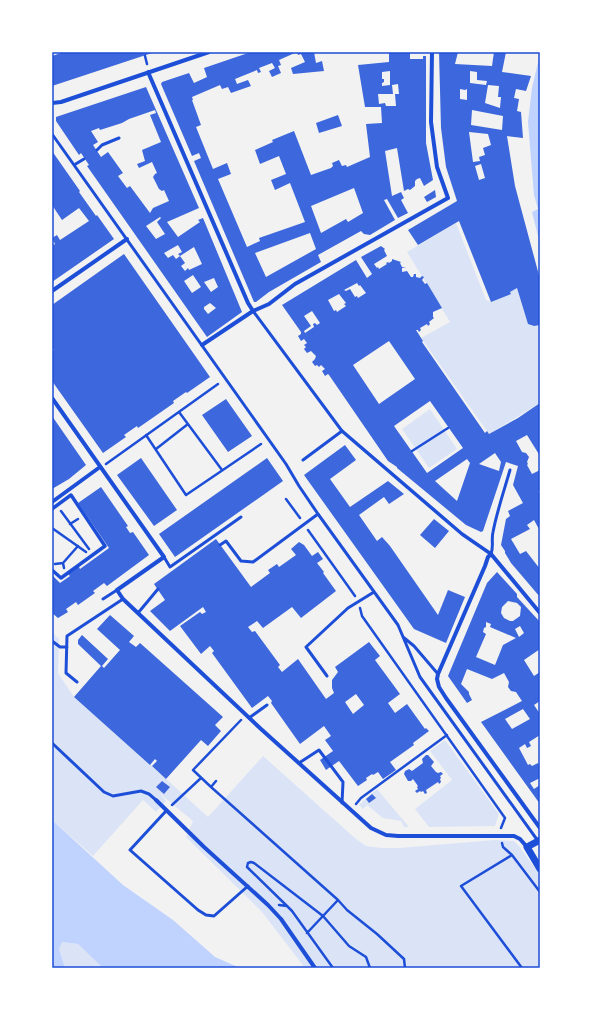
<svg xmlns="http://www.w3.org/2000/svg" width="592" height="1020" font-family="Signika,sans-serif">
<rect width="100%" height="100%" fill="#f2f2f2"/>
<path fill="#dbe4f7" d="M456,223L486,300L491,302L517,288L528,324L534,326L540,325V403L489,434L421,338L450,322L407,252Z
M430,409L457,449L429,468L402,429Z
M52,632L59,639L58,673L74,697L152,766L208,817L263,756L356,839L366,846L382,848H399L494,840L514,841L519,846L540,875V968H305L262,912L186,837L193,821L159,793L166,801L156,812L143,800L93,856L52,820Z
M445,740L499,814L495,826L429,827L415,809L452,780L430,751Z
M377,789L409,827H404L401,821L383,818L367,805L363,809L359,805Z
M61,942L78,944L103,968H65L59,949Z"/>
<path fill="#bfd3fe" d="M540,54V244L532,212L538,209L534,195L528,122L532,88Z
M52,820L123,885L173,920L215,957L240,968H103L78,944L62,942L59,949L65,968H52Z"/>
<path fill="#3d67dc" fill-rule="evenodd" d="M64,52H155L52,86V56Z
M251,52H314L316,63L322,61L324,71L293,74L291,68L305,62L301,54L298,55L297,52L279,60L281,65L278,66L281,73L272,77L269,71L275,68L272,63L259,68L261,72L258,73L257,70L235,79L237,84L248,80L251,86L231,93L228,87L222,89L220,85L192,97L193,100H192L201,125L196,127L213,169L227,163L231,174L218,179L247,247L260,241L259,238L305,222L290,183L275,190L271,180L286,174L279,156L260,164L255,150L273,142L272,140L294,131L311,175L331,168L333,166L332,163L339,160L342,166L346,165L347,167L370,157L366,124L382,123L381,107H365L358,65L389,62V52H410V59H423V56H426V143L433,180L424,186L420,178L417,179L415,181V186L410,190L408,189L404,191L397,148L385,151L392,196L401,192L404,198L401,200L408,213L398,218L387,199L384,200L395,220L370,235L364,234L361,231L318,255L321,262L269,292L256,302H254L194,161L201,158L199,153L192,156L161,84L162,82L189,73L194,83L207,77L204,68ZM390,71V85L382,86V83L384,82V79H382V72ZM398,84L399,94H395L396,106H386L385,103L379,104L378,94H393L392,85ZM354,188L363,213L348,222L346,219L321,233L311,206ZM310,233L316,249L266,277L255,253Z
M439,52H458L455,64L492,66L494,52H506L502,72L531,76L526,91L516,89L514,98L519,99L517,111L521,112L523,138L507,136L515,186L540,279V325L534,326L528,324L517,288L510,292L511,294L491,302L459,221L418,245L408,230L457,201L446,167L441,128ZM470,71L477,72V80L487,81L486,85L470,83ZM488,85L499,86L498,97H501L500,108L485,103ZM460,89L465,90L467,89V100L460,99ZM472,110L503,116L502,130L471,125ZM469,132L488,134L491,145L483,148L485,155L479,157L480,161L473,162ZM481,164L485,178L479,180L475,166Z
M146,87L199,208L167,222L178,237L200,222L198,220L203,218L242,312L207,337L87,166L89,165L81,153L79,155L56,121V117ZM155,110L156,113L150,115L161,142L142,150L145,161L137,164L139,168L152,162L157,173L155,174L153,177L159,189L162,191L164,190L169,201L153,208L150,213L130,186L127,188L118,176L123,173L108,152L101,157L93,145L98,142L91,131L99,128L100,130L122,123L129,119ZM160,217L161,218L157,222L165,234L156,239L146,226ZM178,245L182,252L178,254L180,256L194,247L202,264L189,270L188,268L185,271L181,266L185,263L180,256L176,259L173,255L168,258L164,253ZM193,275L201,287L192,293L184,281ZM214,278L218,287L211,292L204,282ZM210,303L216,308L208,314L204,309V307Z
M338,115L342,126L319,133L316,123Z
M52,151L80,191L79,192L96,216L97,215L114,239L52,282V246L55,244L52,238L57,235L60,240L89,221L79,208L62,220L52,205Z
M435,190L436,197L427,202L424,197Z
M381,246L385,249L384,250L387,256L374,264L377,268L378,267L379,269L387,264L386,263L388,262L389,263L392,261V259L401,262L400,263L402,267H406L402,268V272L407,271L411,277H413L414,274H416V277L420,278L422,276L424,277L422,280L425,284L427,283L442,308L433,312V317L434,318L429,322L430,324L428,326L427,324L420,328L421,330L419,332L418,330H416L423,341L422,342L485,433L487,431L489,434L518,418L540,403V456L527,435L516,441L522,452L526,453L529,457L527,462L528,464L527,465L532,474L540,470V490L538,491L540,495V531L534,520L527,525L530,529L511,539L520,554L526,551L540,569V597L511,563L505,553V551L501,545L506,519L510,516L508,511L523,503L513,485L518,466L506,462L483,531L481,532L466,525L397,468V467L388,461L329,375L328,374L325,376L322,371L325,369L321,365L319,367L317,365L315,366L312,362L315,359L316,356L311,351L307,353L304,349L306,347L304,345L307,343L304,339L301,341L298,336L301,334V332L282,305L356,260L367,278L372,274L361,257ZM357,283L359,286L360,285L366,293L358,298L357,296L355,297L350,289L346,291L344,290ZM339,294L346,303L344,304L346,306L337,312L336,310L334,311L328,300ZM312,311L320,323L317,325L315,323L313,324L314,327L305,333L304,331L311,326L304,316ZM389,341L415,379L379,404L353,365ZM430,401L463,448L427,473L394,426ZM495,453L501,462L499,471L479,464ZM467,459L470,463L457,501L435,481Z
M124,254L210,377L187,393L186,392L173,401L174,403L138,428L137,426L124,435L126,437L103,453L52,381V351L54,350L52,347V305Z
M226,399L252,436L228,452L202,415Z
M52,416L86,465L69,479L52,489Z
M345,445L356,460L330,479L350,507L388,481L404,494L389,504L384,497L359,515L377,541L382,537L390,546L438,615L448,590L465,597L446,643L414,629L304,475Z
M141,458L177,510L154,526L117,475Z
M267,458L283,481L175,557L159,534Z
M101,487L128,526L126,527L130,533L133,532L149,555L107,586L104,583L93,591L95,593L78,605L76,602L66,609L68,612L58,618L52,613V575L60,583L70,576L67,573L78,565L80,569L109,548L78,503Z
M434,519L449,531L435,548L420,535Z
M216,539L251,587L270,573L268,570L277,564L279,567L296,555L291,549L299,542L304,545L312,556L318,552L323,559L317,563L324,572L323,573L336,591L301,618L292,607L263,628L257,621L248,627L252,632L255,631L280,665L278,667L282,672L298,659L326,699L334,693L332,688V680L338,672L335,667L369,642L380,656L375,660L400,694L388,703L395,713L407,704L425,729L426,728L429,731L413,743L414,745L390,762L396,770L383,779L378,772L373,775L372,774L366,778L367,780L358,786L339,761L326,770L320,760L333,751L325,740L331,736L324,726L300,744L271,703L272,701L268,696L252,708L212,653L214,651L210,646L201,654L180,626L200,612L202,614L206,612L203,607L170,631L150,611L165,600L154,584ZM356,694L364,705L353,714L345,702Z
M497,572L517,594V597L540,622V649L524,660L534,676L540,672V701L534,705L540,714V735L529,742L531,746L527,748L525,744L519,748L528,765L530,764L532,766L538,763L540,768V778L530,783L534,789L540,785V804L481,722L522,701L516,692L511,691L508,687L509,682L504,673L492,679L467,669L461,684L469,692V694L472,700L467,703L448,676L487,583ZM508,601L517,603L521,607L520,616L513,621H510L504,618L501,613L502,607ZM486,622L491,624L490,627L516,638L503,645L495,665L476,657L486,634L483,632L484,628L486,627ZM520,626L524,633L519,637L515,629ZM523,709L530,719L512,729L505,719Z
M110,615L134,636L129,642L136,647L140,643L223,717L215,725L221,731L208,746L201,740L166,779L152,766L157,761L155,759L150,765L74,697L101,666L78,644V640L82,635L108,659L102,666L104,668L120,650L97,629Z
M426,755H428L434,762L431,766L436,772L438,773L441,772L443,774L440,776L441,778L440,779L441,782L439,784L438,782L426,790L427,793L425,794L423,791L421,792L420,791L417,793L415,791L418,789L417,787L418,786L413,779L411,781H408L404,774L405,771L409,769L412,771L423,763L422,759Z
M162,781L170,787L164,794L156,787Z
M372,794L376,798L369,803L366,799Z"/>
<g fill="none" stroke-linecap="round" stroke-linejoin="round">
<path stroke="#1d4ed8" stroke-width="2.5" d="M145,56L147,64
M179,412L222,470
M146,435L186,495L261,444
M156,449L188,424
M412,451L448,428
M106,464L218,384
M286,499L300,518
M61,511L89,549
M70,524L78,519
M52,528L86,552
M308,530L355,596
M63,563L78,546
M55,564L63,563L64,568
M360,608L362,616L505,818L501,828
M216,781L211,787L338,900L347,910L377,934L404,959L405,968
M211,787L193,770L241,720
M356,804L361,798L447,735
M172,805L201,778
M502,843L503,847L512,855L540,892
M512,855L461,886L522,968
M279,905L287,906L292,911L333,968
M287,906L247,867L248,863L251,862L254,863L323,916L349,946L366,957L370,968
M307,933L338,900"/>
<path stroke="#1d4ed8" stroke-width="3" d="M52,134L252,416L286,464L299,486L318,514L398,625L420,677L538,841
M97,150L102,145L119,138
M74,165L84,159
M253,311L342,431L303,460
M220,545L226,541L241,561L253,562L318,514
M491,554C494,546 491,540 493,532C497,511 504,491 510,470
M164,557L170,567L241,517
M103,599L117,590
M138,613L158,589
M403,637L414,646L438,674
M52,641L60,647H67
M327,676L306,647L348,608L374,592
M77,682L66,673L67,636L123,599
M249,718L267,705
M52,743L104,792L113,796L141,791L149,794L156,800
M299,763L319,750L343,782L342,803
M166,811L130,850L198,910L206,915L214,916L248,886"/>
<path stroke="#1d4ed8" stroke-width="3.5" d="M342,431L462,534L491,554
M52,509L71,495L105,546L61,578L52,570"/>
<path stroke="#1d4ed8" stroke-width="4" d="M148,72L248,303L253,311
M52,103L61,102L209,52
M52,291L127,239
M202,345L253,311L269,304L295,284L448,198L437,167L431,122L432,52
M52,398L164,557L117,590L123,599L261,729L371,828L386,835L398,836H514L520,839L527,847
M52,502L100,467
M540,613L491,554L488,557L485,566L438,674L437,679L439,687L446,698L540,828
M156,800L204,847L268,905L281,919L315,968"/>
<path stroke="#1d4ed8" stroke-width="7" d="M540,840L527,847L540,869"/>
</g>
<rect width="592" height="1020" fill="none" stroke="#ffffff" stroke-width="106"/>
<rect x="53" y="53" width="486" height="914" fill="none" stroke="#1d4ed8" stroke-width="1.5"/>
</svg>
